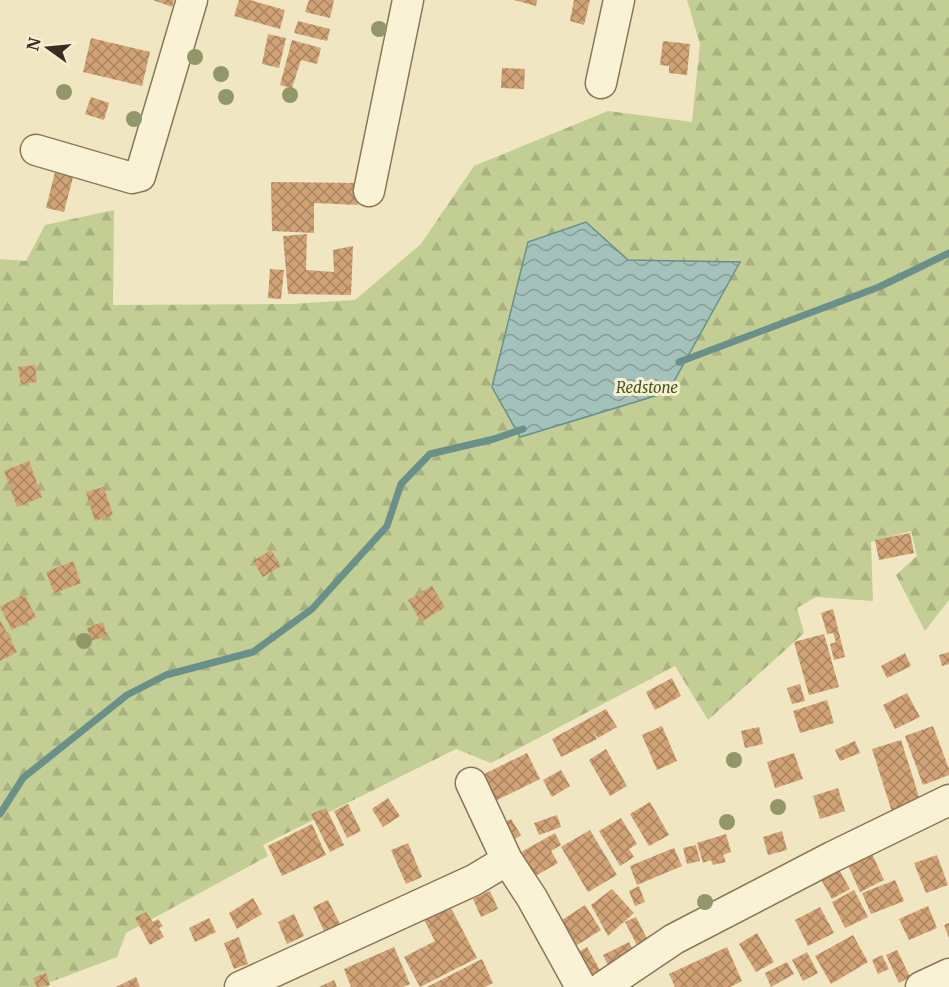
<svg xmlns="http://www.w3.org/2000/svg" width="949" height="987" font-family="Merriweather,serif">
<defs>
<pattern id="forest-firs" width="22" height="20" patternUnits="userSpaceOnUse" patternTransform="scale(1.5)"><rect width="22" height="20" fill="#c3ce94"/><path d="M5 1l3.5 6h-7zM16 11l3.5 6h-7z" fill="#a8b17f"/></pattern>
<pattern id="water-waves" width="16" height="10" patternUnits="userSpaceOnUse" patternTransform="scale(1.5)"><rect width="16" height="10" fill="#a4c2bc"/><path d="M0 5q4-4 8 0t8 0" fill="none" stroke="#879e98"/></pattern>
<pattern id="building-cross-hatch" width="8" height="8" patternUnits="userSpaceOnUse" patternTransform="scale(1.5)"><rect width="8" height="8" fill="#d0a275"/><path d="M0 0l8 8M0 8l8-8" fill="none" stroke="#aa845f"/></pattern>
</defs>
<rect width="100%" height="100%" fill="#f0e6c1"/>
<path fill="url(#forest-firs)" d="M687,0H949V600L925,631L896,575L917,556L911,531L871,542L873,601L816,597L797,608L804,633L708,720L675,666L491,763L456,749L263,845L268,856L126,933L117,957L48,983L49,987H0V259L26,261L45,225L114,210L113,305L291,304L355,300L421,244L474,166L608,111L692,122L700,44Z"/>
<path fill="url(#water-waves)" stroke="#6a908a" stroke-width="1.5" d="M586,222L628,260L740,262L668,392L520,437L492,387L528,242Z"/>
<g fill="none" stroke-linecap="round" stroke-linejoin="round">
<path stroke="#6a908a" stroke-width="7" d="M679,362L879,287L949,253
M0,814L23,778L127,695L166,675L253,652L312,609L387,526L401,484L430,454L494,439L523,429"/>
</g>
<path fill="url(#building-cross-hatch)" d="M153,0H174L172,7Z
M239,0H250L285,10L280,29L234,16Z
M309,0H334L330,18L305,12Z
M514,0H537L536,6Z
M574,0H590L584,25L570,21Z
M298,21L330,29L327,41L294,33Z
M268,34L286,38L279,68L262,64Z
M91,38L150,52L142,86L83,72Z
M292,40L321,48L317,64L301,60L292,88L280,85Z
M663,41L690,44L687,75L669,73V66L660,65Z
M502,68L525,69L524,89L501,88Z
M91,97L109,103L104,120L85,114Z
M55,172L73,177L64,212L46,208Z
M271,182L358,183V205L314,203V233L272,231Z
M307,234L306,270L334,272L333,250L353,246L351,295L288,294L283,236Z
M270,269L284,270L281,299L268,298Z
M35,365L37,382L21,384L18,367Z
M29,461L42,497L17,507L4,471Z
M104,487L113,515L95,521L86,492Z
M910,533L914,553L879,560L875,540Z
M271,550L281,566L263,577L253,561Z
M73,561L81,583L54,593L46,572Z
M432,586L445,607L421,622L408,600Z
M24,594L36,617L12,630L0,607Z
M833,609L845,657L834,660L830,644L836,642L833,633L827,634L821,613Z
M0,620L17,652L0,661Z
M103,622L107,636L91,641L87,628Z
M824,634L839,687L809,695L794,642Z
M949,652V664L942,666L939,655Z
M905,653L911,666L887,678L881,666Z
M672,678L681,696L655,710L646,692Z
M800,684L805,701L792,704L787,688Z
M907,693L920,717L895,729L883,705Z
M827,700L834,723L800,733L793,711Z
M606,709L617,727L598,738L592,730L597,739L561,757L552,739Z
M662,726L677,761L657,770L642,735Z
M933,726L949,769V775L923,785L905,736Z
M759,727L763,744L745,748L741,731Z
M901,740L921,803L892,812L872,749Z
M855,741L860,753L840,761L835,750Z
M606,749L627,786L610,796L589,760Z
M527,753L540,779L493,802L480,776Z
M794,753L803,779L775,788L767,762Z
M561,770L570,786L552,797L543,780Z
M838,788L845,811L820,819L813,796Z
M388,798L400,816L383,827L372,809Z
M650,802L669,835L649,846L630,814Z
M348,804L361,831L347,838L334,811Z
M326,808L344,845L330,852L311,814Z
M557,815L561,827L539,835L534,823Z
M621,818L637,844L629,849L634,857L620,866L599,831Z
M511,819L521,835L512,841L501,825Z
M312,824L326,855L282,876L268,846Z
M590,830L617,875L588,892L561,847Z
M782,831L787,850L768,855L763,837Z
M555,833L561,845L551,851L558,863L530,879L516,855Z
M726,834L731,852L723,855L726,862L713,865L711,860L703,863L697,843Z
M408,843L422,877L406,884L391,850Z
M696,845L700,861L687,864L683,848Z
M868,845L884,880L860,892L844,856Z
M674,848L682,866L637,885L630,866Z
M937,855L948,885L926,893L914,863Z
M837,866L850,889L832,899L819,876Z
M895,880L904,901L871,914L862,893Z
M639,886L645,902L635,906L629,891Z
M612,889L634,913L608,936L591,905Z
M854,890L868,917L845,928L832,902Z
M490,891L498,909L481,917L473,899Z
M253,898L262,914L237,929L229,913Z
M328,900L340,924L324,931L313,907Z
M447,900L477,958L420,987L404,957L435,941L421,914Z
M585,905L601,930L574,947L559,922Z
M928,906L937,928L909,940L899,919Z
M820,907L834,933L808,946L795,920Z
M146,912L153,922L158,919L163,926L159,928L164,937L150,945L135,918Z
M294,914L304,936L287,944L278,922Z
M636,917L651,946L640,951L625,922Z
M209,918L216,932L195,942L189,928Z
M949,923V938L944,925Z
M757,933L774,962L756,972L739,944Z
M853,935L868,962L831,984L815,956Z
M239,937L248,964L234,969L224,943Z
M629,942L637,957L610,969L603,955Z
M394,947L410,984L403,987H351L344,969Z
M587,947L604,977L594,983L577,953Z
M727,947L742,981L730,987H675L669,974Z
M897,950L910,977L899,983L886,955Z
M807,952L818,973L803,981L792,960Z
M882,955L889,969L878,974L872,960Z
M482,959L493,983L485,987H427Z
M787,962L794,974L771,987L765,973Z
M46,973L50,985L37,987L33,978Z
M136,977L140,987H116Z
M334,980L337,987H319Z"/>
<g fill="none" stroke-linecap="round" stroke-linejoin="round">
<defs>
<path id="minor" d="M601,83L619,0
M36,150L132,178L140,176L192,0
M369,191L408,0
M471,783L507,860L532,898L581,987
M240,987L474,880L507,860
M603,987L674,939L832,857L949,800
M921,987L949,974"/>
</defs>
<use href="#minor" stroke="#8a7758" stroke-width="33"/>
<use href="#minor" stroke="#faf2d4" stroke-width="30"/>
</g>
<g fill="#92976a">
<circle cx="379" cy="29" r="8"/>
<circle cx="195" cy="57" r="8"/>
<circle cx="221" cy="74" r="8"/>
<circle cx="64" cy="92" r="8"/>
<circle cx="290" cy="95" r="8"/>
<circle cx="226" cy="97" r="8"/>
<circle cx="134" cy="119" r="8"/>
<circle cx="84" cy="641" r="8"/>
<circle cx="734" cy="760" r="8"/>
<circle cx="778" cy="807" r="8"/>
<circle cx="727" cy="822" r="8"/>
<circle cx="705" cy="902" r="8"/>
</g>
<g text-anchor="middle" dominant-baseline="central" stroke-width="6" stroke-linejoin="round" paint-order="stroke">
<g font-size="15" font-style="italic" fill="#455622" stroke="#f7efd1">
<text x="647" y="387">Redstone</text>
</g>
</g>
<g transform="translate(48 48) rotate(285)" stroke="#f7efd1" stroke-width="4.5" paint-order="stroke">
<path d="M0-4.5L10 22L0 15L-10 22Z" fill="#392d1d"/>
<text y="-9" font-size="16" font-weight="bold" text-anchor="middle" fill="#392d1d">N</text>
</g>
</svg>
